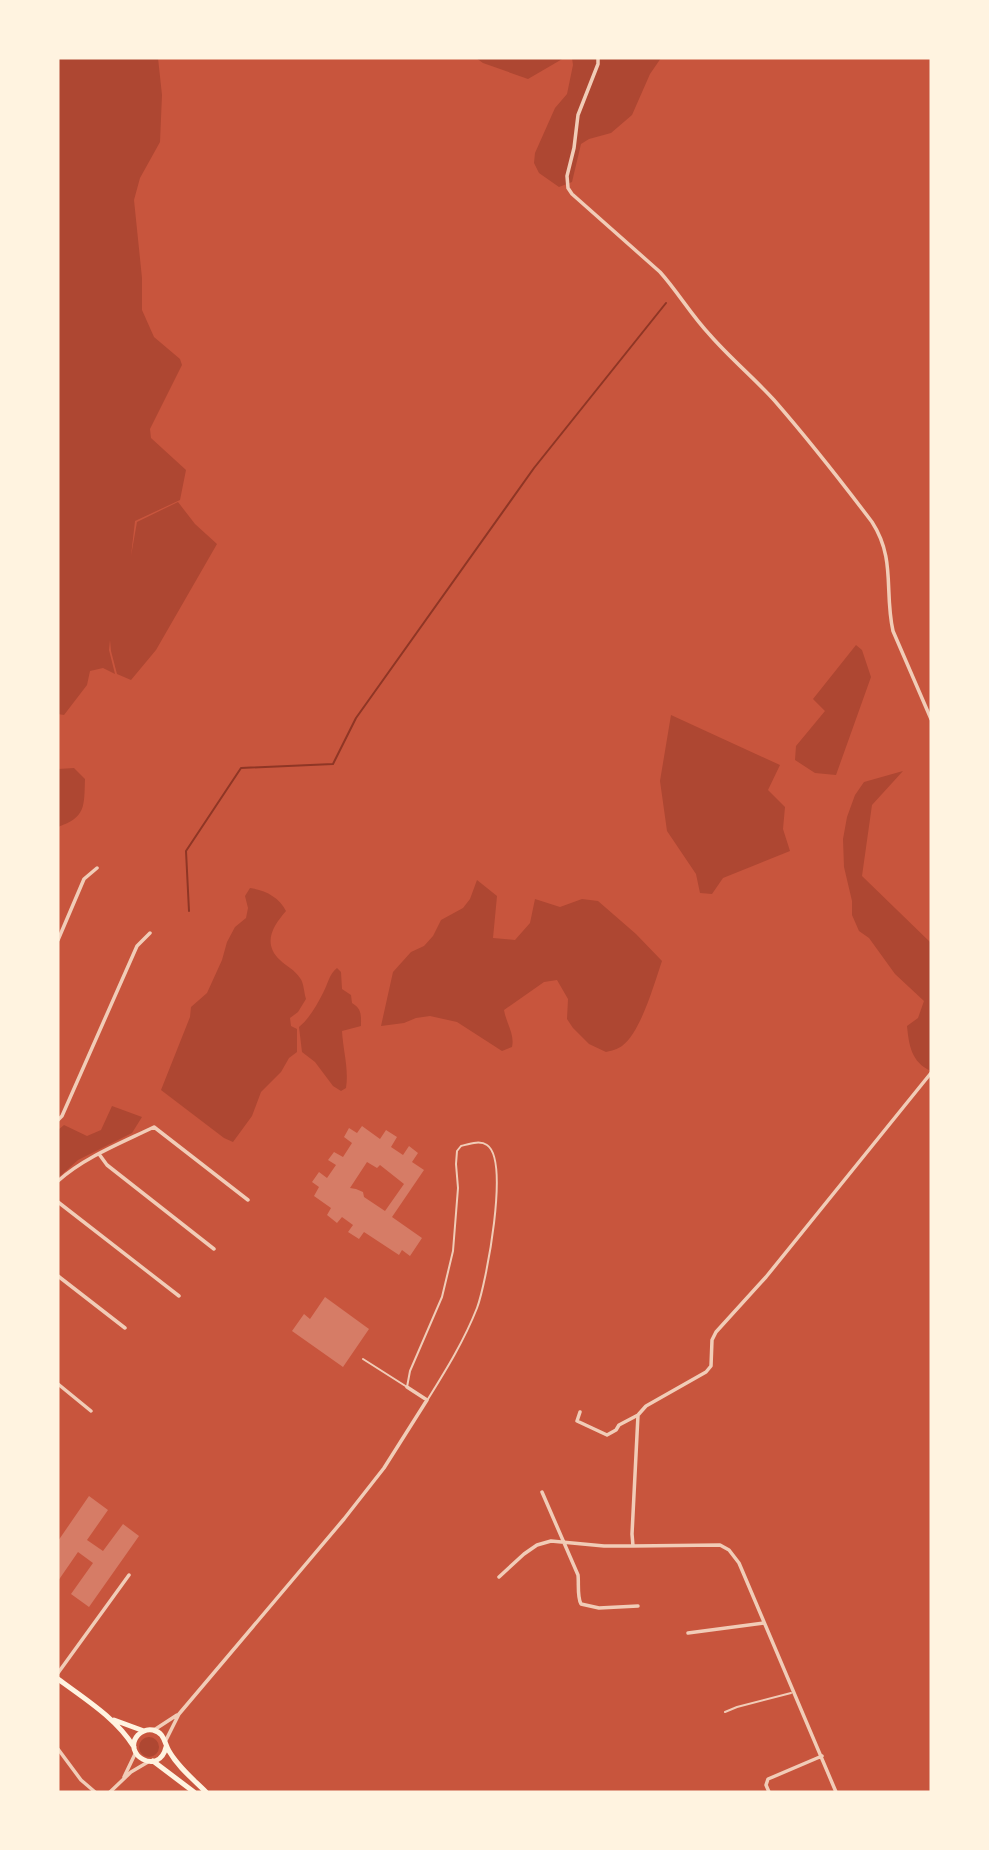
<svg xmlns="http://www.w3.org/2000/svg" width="989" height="1850" font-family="'Titillium Web',sans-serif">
<rect width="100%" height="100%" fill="#c8553d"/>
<path fill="#ae4732" d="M58,58H158L162,95L160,142L140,178L134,200L142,278V310L154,337L180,359L182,365L150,429L151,438L186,470L180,500L135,521L131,556L137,522L178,502L195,524L217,544L156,650L131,680L117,674L111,651L110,640L109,650L115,674L103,668L90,671L87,685L64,715L58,714Z
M476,58H564L528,79L483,63Z
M572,58H661L650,74L632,115L611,133L589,139L581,144L572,182L559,187L539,173L534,163L535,153L555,108L567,94L573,65Z
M856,645L862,650L871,677L836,775L815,773L795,760L796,746L825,711L813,699Z
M671,715L780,765L768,790L785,807L783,829L790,851L723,878L712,894L700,893L696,874L667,831L660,781Z
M74,768L85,779C84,807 86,817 58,827V769Z
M903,771L872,805L862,876L931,943V1071C911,1062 909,1045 907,1026L918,1018L924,1001L895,974L869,938L859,931L852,915V901L844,867L843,839L847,817L855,795L864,782Z
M477,880L497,896L493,938L515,940L530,923L535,899L560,907L582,899L598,901L636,934L662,961C654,984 641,1032 622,1046C618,1049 611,1051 606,1052L589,1044L573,1028L567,1019L568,999L557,980L544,982L504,1010C506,1023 515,1034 512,1047L502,1051L457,1022L430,1016L416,1018L404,1023L381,1026L393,972L411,952L424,946L433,936L441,920L463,908L470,899Z
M250,888C265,890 279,897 286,911C273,926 262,943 280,960C286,966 295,970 300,978C304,983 304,993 306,999L298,1012L290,1018L291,1026L297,1029V1052L289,1058L281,1072L261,1092L252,1116L233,1142L224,1138L161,1090L190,1017L191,1007L207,993L222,960L227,942L235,927L246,918L248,908L245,896Z
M337,968L341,972L342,989L351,995L352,1003C362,1009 361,1015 361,1026L342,1031C343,1050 349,1069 346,1088L341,1091L333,1086L315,1062L302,1052L299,1027C309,1019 317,1005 323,993C328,984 329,974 337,968Z
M112,1106L142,1117L132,1133L78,1160L58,1178V1130L64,1125L87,1136L101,1130Z
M139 1747a10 10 0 1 1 20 0a10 10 0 1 1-20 0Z"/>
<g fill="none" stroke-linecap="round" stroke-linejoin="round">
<path stroke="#8f3625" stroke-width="2" d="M189,911L186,851L241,768L333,764L356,718L534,468L666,303"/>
</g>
<path fill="#d67c66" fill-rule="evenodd" d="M362,1126L380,1139L386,1130L397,1137L391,1147L403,1155L409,1146L418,1153L412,1162L424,1170L392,1217L422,1238L410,1256L402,1250L399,1255L364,1232L359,1239L348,1232L353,1225L342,1217L337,1223L327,1215L331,1208L314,1196L319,1187L312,1182L319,1172L327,1178L336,1165L328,1160L334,1152L343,1157L352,1143L344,1137L349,1128L357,1133ZM367,1162L377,1168L380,1165L404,1184L385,1211L364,1197L363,1192L356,1189L350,1188Z
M325,1297L369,1329L343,1367L292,1331L304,1314L310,1319Z
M89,1496L108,1510L87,1540L103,1551L123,1524L139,1536L89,1607L71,1594L93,1563L78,1552L58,1581V1541Z"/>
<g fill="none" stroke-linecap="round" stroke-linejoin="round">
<path stroke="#f1ccb7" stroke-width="2" d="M363,1359L407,1387L410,1371L442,1297L453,1251L458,1188L456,1164L457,1151L461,1146C469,1144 480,1140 487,1145C510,1160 486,1284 477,1308C464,1341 446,1370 428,1399
M725,1712L737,1707L791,1693"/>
<path stroke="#f1ccb7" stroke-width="3.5" d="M598,58V64L578,115L574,148L567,176L568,188L572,194L660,272C678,292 691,315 710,335C730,358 754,378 774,400C808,439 841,481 872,522C896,559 884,591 893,631L931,719
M58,940L84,879L97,868
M58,1120L62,1116L137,946L150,933
M99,1154L107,1165L214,1249
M58,1181C85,1157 121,1143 154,1127L248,1200
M58,1202L179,1296
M58,1276L125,1328
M58,1384L91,1411
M580,1412L577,1421L607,1435L616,1430L619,1425L638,1415
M542,1492L578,1575C579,1584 577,1597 581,1604L599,1608L638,1606
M633,1546L720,1545L729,1550L739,1563L836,1792
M499,1577L524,1554L537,1545L551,1541L604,1546H633L632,1534L638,1415L646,1406L706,1372L711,1366L712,1340L716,1332L766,1277L931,1073
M688,1633L764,1623
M58,1673L129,1575
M154,1730L177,1715
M165,1742L179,1714L344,1519L384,1468L427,1400L407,1387
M58,1749L81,1780L95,1792
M124,1777L136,1752
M110,1792L131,1772L148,1762
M769,1792L766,1785L768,1779L822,1756"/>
<path stroke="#fff3e0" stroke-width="5" d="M58,1679C85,1699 116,1718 134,1747
M114,1720L144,1731
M166,1747C159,1777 121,1754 138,1735C142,1731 148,1729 153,1730C165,1733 164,1743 169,1751C178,1767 193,1779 206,1792
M153,1761L194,1792"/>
</g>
<rect width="989" height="1850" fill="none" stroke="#fff3e0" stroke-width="119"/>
</svg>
